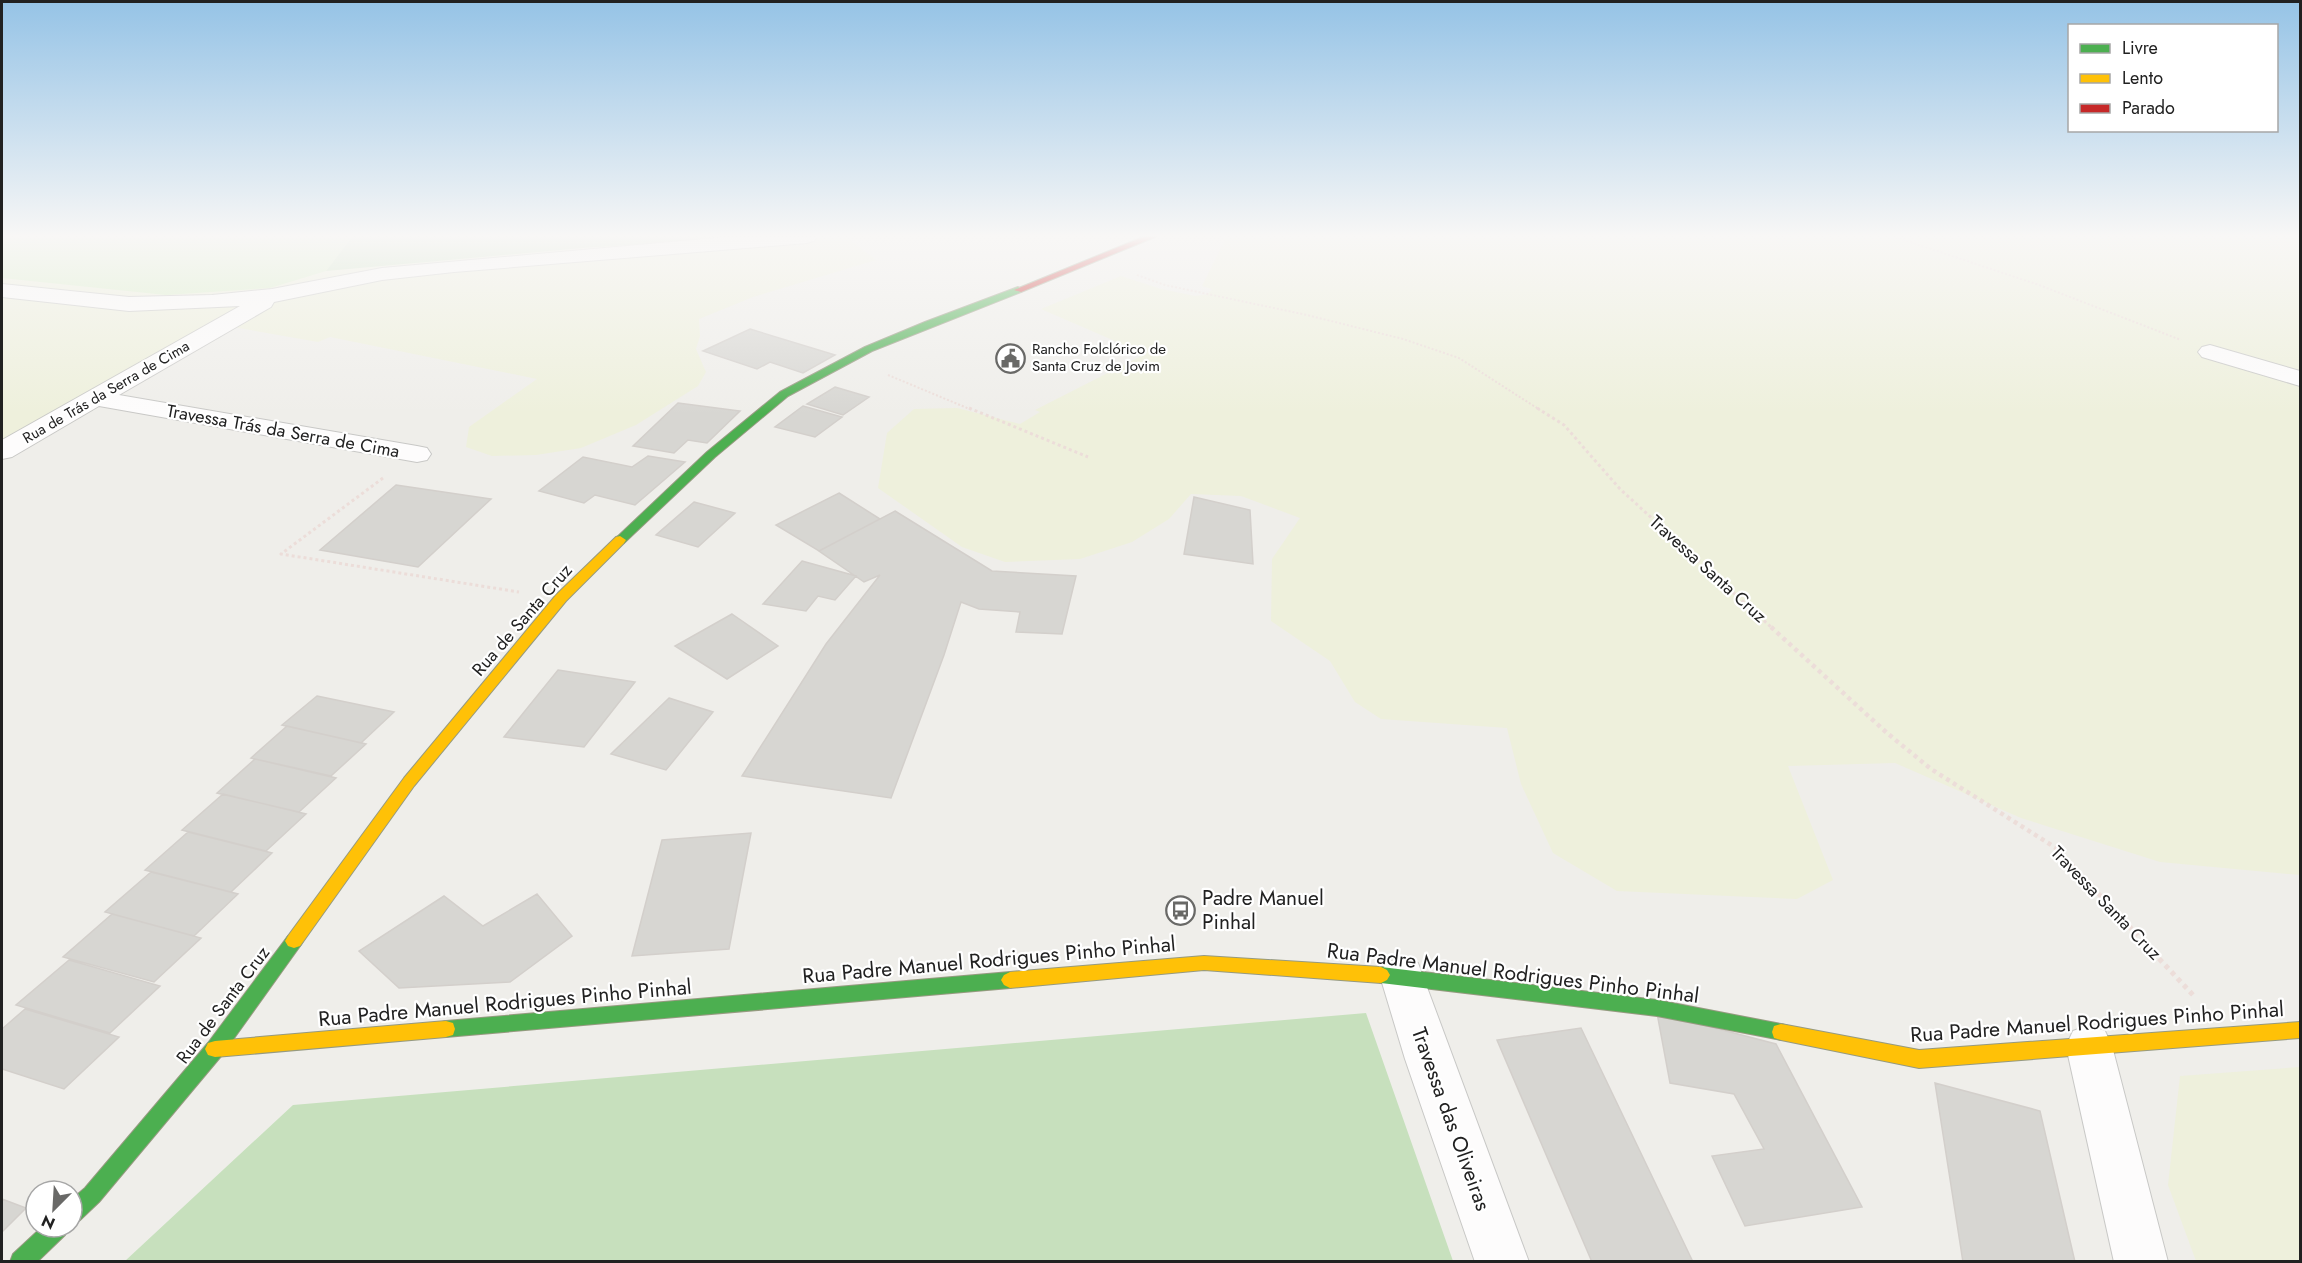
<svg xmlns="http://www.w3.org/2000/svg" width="2302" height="1263" font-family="Jost,sans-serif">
<rect width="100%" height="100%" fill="#efeeea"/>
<path fill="#eef0dc" d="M2,237H846L876,260L753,297L699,319L700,336L696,349L706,372L698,386L636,425L581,448L536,455L492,456L466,447L469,427L537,379L330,337L318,342L210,323L160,351L114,384L2,444Z
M1217,237H2300V875L2160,862L2021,818L1895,763L1860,764L1788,766L1833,880L1797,899L1617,891L1553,853L1521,784L1507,728L1381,719L1355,702L1330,661L1271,621L1272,559L1300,518L1241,496L1191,494L1169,519L1132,542L1080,559L1005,562L962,547L878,488L887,433L914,409L957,408L1020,424L1040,412L1035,410L1145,354L1041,309L1121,276L1161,289L1195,296L1208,294L1212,289L1202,286L1225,240Z
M2300,1067V1261H2196L2168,1185L2180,1076Z"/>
<path fill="#d9efc7" d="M2,237H352L326,271L270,288L166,295L2,278Z"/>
<path fill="#c7e0bd" d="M352,237H749L582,248L326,271Z
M1366,1013L1453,1261H125L293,1105Z"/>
<path fill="#d7d6d2" stroke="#d3cfcb" stroke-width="1.5" d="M750,329L835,355L803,373L770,362L757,369L703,351Z
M835,387L869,397L843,415L807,404Z
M678,403L740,411L707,443L688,440L674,453L633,446Z
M803,406L842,417L815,437L775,427Z
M648,456L685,462L635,505L595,495L584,503L539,491L583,457L632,467Z
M396,485L491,499L418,567L320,550Z
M839,493L880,519L819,551L776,525Z
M1194,497L1250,510L1253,564L1184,554Z
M694,502L735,513L698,547L656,535Z
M895,511L992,571L1076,576L1062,634L1016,632L1020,612L979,609L961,602L944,655L891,798L742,776L826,644L880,575L864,582L819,551Z
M802,561L856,576L835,600L818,596L806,611L763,604Z
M732,614L778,646L727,679L675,646Z
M558,670L635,682L584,747L504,737Z
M317,696L394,712L361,743L282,725Z
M669,698L713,712L666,770L611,754Z
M287,726L366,744L331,776L251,758Z
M255,759L336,778L299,812L217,793Z
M223,794L306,814L266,851L182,830Z
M188,832L272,853L231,892L145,870Z
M751,833L729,949L632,956L662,840Z
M151,872L238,894L194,936L105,912Z
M537,894L572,936L510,982L399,988L359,951L444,896L483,926Z
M112,914L201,938L154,982L63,957Z
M69,960L160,986L110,1033L16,1005Z
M25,1009L119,1037L64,1089L2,1069V1029Z
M1657,1013L1776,1044L1862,1207L1745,1226L1712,1156L1764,1149L1734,1094L1670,1083Z
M1581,1028L1693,1262H1592L1497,1040Z
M1935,1083L2040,1111L2075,1262H1963Z
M2,1199L26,1208L2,1232Z"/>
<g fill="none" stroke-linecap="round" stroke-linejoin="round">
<defs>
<path id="street" d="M727,237H817L814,241L807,243L454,272L382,280L274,302L271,307L119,395L417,446L427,448L431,454L427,460L417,462L99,406L12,457L2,459V440L240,306L129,311L2,297V284L129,297L212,295L272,289L382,268Z
M2210,345L2300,371V386L2202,357L2198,352L2202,347Z
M1402,957L1418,963L1529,1262H1475L1405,1059L1380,976L1386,963Z
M2089,1025L2105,1031L2112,1046L2168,1262H2114L2066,1046L2073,1031Z"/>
<path id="fast" d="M1018,287L1022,290L1021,292L872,351L788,396L715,457L624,543L620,544L614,540L707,452L780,392L865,347L925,322Z
M294,934L300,936L303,941L300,946L222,1055L99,1202L80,1220L72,1224V1199L85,1188L208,1043L288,936Z
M1381,967L1657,1000L1781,1024L1788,1026L1790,1032L1788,1038L1781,1040L1657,1016L1381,983L1375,980L1372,975L1375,970Z
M1010,972L1016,975L1019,980L1016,985L1010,988L446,1037L439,1035L437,1029L439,1023L446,1021Z
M42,1227H68L65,1235L37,1262H10L13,1254Z"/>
<path id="slow" d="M620,536L626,540L624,543L566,601L414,786L300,946L294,948L288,946L285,941L288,936L404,778L556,595L616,537Z
M1204,956L1381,967L1387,970L1390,975L1387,980L1381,983L1204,970L1010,988L1004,985L1001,980L1004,975L1010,972Z
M446,1021L453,1023L455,1029L453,1035L446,1037L215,1057L208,1055L205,1049L208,1043L215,1041Z
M2300,1022V1038L1919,1068L1781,1040L1774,1038L1772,1032L1774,1026L1781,1024L1919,1050Z"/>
<path id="jam" d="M1143,237H1155L1021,292L1014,290Z"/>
</defs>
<use href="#street" stroke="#c8c8c6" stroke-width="2"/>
<use href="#fast" stroke="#969a80" stroke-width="2"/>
<use href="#slow" stroke="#969a80" stroke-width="2"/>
<use href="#jam" stroke="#969a80" stroke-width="2"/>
<path stroke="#ecddd9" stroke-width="2" stroke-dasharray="2 2" stroke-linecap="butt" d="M1895,237L2039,285L2181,340
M1137,275L1165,285L1307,315L1403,339L1459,358L1540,410
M888,375L972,410"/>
<path stroke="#ecddd9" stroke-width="3" stroke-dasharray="3 3" stroke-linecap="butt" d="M969,408L1088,457
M1537,408L1564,425L1620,489L1772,628
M383,478L281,554L519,592"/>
<path stroke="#ecddd9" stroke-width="4.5" stroke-dasharray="4 4" stroke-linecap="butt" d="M1771,627L1887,733L1931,769L2056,848L2111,907"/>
<path stroke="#ecddd9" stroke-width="5" stroke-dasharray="4.5 4.5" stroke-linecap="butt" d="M2110,906L2193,995"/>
<use href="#street" fill="#fdfcfc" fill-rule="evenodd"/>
<use href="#fast" fill="#4caf50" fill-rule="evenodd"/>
<use href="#slow" fill="#ffc107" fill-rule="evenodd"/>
<use href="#jam" fill="#c62828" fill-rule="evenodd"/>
</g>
<linearGradient id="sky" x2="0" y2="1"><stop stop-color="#95c3e6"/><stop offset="0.57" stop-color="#f8f7f6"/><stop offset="1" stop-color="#f8f7f6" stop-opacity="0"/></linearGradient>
<rect width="2302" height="414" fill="url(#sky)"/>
<defs>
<symbol id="civic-ring" viewBox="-11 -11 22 22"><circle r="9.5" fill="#fff" stroke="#696967" stroke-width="1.5"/><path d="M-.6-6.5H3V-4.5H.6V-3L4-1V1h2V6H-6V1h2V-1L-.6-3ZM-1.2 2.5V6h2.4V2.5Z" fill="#696967"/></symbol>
<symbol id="bus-ring" viewBox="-11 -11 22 22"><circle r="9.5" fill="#fff" stroke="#696967" stroke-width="1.5"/><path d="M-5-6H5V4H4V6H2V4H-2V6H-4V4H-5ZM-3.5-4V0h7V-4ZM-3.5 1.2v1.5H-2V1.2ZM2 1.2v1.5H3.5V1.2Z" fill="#696967"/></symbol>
</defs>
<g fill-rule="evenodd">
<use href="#civic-ring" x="994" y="342" width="33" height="33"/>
<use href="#bus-ring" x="1164" y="894" width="33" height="33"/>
</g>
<g text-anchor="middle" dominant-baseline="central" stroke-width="4.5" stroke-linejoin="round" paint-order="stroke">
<g font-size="15" fill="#212121" stroke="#fff" text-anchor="start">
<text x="1032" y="349">Rancho Folclórico de<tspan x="1032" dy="17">Santa Cruz de Jovim</tspan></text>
</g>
<g font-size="15" fill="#212121" stroke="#fff">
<text transform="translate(106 392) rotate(-30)">Rua de Trás da Serra de Cima</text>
</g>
<g font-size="18" fill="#212121" stroke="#fff">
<text transform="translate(283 431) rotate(10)">Travessa Trás da Serra de Cima</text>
<text transform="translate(1708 569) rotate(42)">Travessa Santa Cruz</text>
<text transform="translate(522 620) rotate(-49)">Rua de Santa Cruz</text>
<text transform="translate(2106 903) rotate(46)">Travessa Santa Cruz</text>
<text transform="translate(223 1005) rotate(-53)">Rua de Santa Cruz</text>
</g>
<g font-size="21" fill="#212121" stroke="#fff" text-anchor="start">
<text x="1202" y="898">Padre Manuel<tspan x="1202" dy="24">Pinhal</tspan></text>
</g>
<g font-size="21" fill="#212121" stroke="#fff">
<text transform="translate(989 960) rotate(-5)">Rua Padre Manuel Rodrigues Pinho Pinhal</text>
<text transform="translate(1513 973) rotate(7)">Rua Padre Manuel Rodrigues Pinho Pinhal</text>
<text transform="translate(505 1003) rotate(-5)">Rua Padre Manuel Rodrigues Pinho Pinhal</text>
<text transform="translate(2097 1022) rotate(-4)">Rua Padre Manuel Rodrigues Pinho Pinhal</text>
<text transform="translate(1451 1119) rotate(70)">Travessa das Oliveiras</text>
</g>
</g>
<rect width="2302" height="1263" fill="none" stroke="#212121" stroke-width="6"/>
<rect x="2068" y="24" width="210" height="108" fill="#ffffff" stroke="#a6a6a6" stroke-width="1.5"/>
<rect x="2080" y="44" width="30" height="9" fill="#4caf50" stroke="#a6a6a6" stroke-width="1.5"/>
<text x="2122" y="54" font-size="18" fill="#212121">Livre</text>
<rect x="2080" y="74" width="30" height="9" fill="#ffc107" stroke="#a6a6a6" stroke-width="1.5"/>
<text x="2122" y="84" font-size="18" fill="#212121">Lento</text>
<rect x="2080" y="104" width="30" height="9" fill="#c62828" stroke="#a6a6a6" stroke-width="1.5"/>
<text x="2122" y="114" font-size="18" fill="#212121">Parado</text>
<g transform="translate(54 1209) rotate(204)"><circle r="28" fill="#ffffff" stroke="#a6a6a6" stroke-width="1.5"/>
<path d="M0-4.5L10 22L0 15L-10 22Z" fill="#696967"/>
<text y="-9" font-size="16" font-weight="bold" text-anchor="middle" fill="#212121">N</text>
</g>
</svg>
